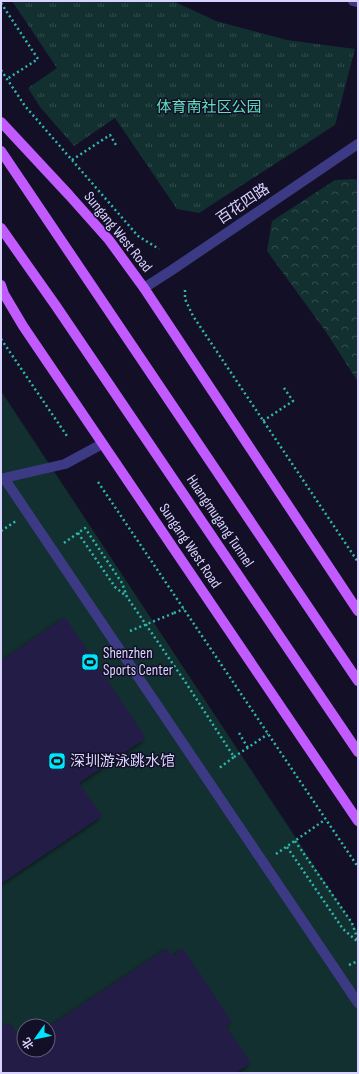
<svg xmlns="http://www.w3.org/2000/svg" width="359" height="1074" font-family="'Sofia Sans Condensed','Noto Sans SC',sans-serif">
<defs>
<pattern id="forest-crowns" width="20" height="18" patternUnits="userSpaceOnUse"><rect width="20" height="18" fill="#12302f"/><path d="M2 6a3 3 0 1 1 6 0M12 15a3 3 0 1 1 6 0" fill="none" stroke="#344d4e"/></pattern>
<pattern id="park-tufts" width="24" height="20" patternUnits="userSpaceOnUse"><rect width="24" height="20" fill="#12302f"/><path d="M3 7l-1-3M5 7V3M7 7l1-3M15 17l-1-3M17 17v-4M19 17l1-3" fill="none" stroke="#344d4e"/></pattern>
<filter id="shadow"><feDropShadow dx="-3.5" dy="3.5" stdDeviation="2" flood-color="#0009"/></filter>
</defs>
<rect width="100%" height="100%" fill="#130f26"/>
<path fill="url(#forest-crowns)" d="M354,179L358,180V382L326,332L267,251L272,221L335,180Z"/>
<path fill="url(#park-tufts)" d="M12,1H173L216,21L287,40L355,49L335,125L199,213L177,209L115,118L74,146L40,107L28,88L57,68Z"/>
<path fill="#12302f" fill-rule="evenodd" d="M1,391L358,932V1073H1ZM24,1026H48V1050H24Z"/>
<path fill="#241b47" filter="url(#shadow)" d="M65,617L146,738L79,783L102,816L1,884V661Z
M167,948L172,956L183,948L232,1022L226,1026L251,1063L236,1073H1V1027L9,1022L24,1043V1050H48V1027Z"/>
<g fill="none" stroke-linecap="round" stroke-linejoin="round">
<path stroke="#2fb8b0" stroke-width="2.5" stroke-dasharray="2 3" stroke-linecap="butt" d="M1,3L38,59L7,79
M1,70L25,106L138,236L159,249
M72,160L110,135L116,145
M185,290V299L193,316L358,562
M1,339L67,436
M263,421L293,401L284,388
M98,482L358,867
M1,531L16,521
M78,533L115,587L126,596
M64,543L85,528L122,583L127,597L186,683L234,757L218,769
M174,613L184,609
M239,733L248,748
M234,757L268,734
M295,841L352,923L358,940
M287,847L343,929L358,942
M276,854L326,819
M349,965L358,961"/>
<path stroke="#3d3a85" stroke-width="10" d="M353,1L358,2
M102,444L65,464L4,478L358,1003"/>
<path stroke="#3d3a85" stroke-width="10" d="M144,288L172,270L358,144"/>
<path stroke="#c25bff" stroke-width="10" d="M1,122L69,195L109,240L144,288L358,611
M1,151L358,681
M1,228L56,306L358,752
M1,285L4,294L23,326L358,821"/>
<path stroke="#2fb8b0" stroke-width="2.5" stroke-dasharray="2 3" stroke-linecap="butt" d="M130,631L174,613"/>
</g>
<defs>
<symbol id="stadium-square" viewBox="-11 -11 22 22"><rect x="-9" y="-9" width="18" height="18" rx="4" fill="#00e5ff" stroke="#130f26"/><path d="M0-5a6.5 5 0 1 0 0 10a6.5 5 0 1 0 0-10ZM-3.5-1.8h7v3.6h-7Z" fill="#111"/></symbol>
</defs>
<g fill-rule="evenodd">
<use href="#stadium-square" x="80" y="652" width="20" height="20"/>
<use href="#stadium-square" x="47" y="751" width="20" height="20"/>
</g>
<g text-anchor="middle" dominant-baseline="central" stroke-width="3" stroke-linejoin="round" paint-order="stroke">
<g font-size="15" fill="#5fe0c0" stroke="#130f26">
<text x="209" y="107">体育南社区公园</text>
</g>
<g font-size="15" fill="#d9d4ff" stroke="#130f26">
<text transform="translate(243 204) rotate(-34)">百花四路</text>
<text transform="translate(118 232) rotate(51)">Sungang West Road</text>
<text transform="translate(220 521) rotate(56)">Huangmugang Tunnel</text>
<text transform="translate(190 546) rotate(56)">Sungang West Road</text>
</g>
<g font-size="15" fill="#d9d4ff" stroke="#130f26" text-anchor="start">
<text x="103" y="653">Shenzhen<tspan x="103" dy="17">Sports Center</tspan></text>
<text x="70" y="761">深圳游泳跳水馆</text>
</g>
</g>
<rect width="359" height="1074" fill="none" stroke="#d9d4ff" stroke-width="4"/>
<g transform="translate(36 1038) rotate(237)"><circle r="19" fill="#130f26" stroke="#625e7d"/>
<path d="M0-3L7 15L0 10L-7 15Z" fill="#00e5ff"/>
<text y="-6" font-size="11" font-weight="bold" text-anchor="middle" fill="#d9d4ff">北</text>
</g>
</svg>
